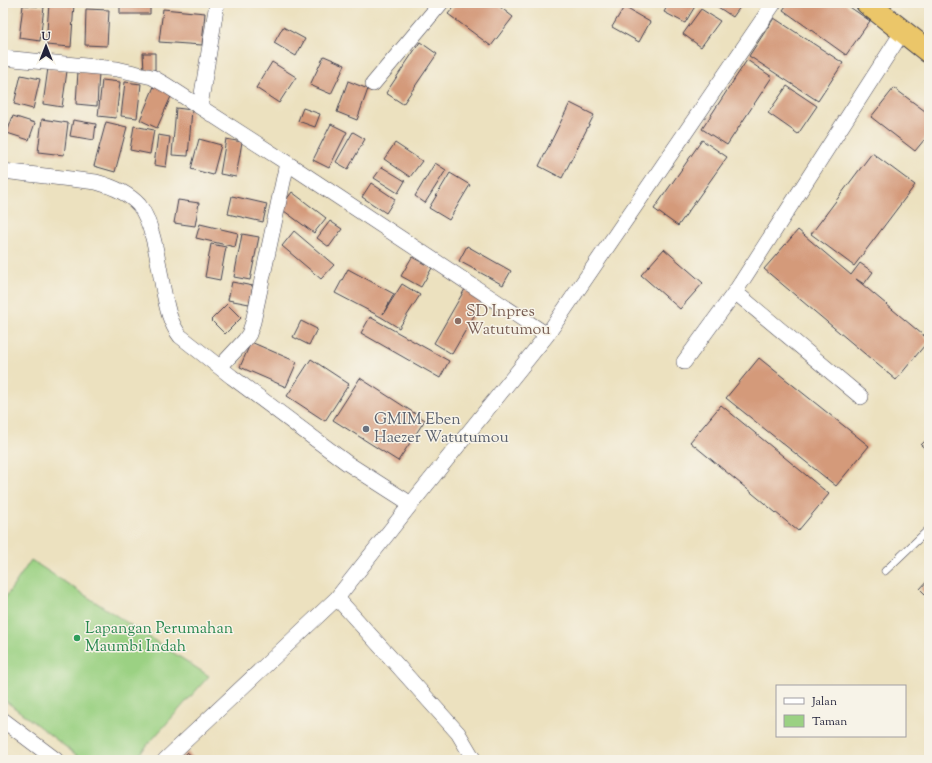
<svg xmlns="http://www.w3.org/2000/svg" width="932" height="763" font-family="'Sorts Mill Goudy',serif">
<rect width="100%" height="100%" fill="#f7f3e8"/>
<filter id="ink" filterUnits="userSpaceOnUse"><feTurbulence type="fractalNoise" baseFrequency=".025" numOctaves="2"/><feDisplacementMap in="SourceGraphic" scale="8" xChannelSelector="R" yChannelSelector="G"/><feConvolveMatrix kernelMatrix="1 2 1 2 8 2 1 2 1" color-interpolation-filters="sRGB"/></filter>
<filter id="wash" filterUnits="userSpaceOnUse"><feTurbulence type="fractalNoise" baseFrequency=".012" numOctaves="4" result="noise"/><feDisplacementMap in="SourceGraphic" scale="16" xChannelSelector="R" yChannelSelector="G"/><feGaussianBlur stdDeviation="0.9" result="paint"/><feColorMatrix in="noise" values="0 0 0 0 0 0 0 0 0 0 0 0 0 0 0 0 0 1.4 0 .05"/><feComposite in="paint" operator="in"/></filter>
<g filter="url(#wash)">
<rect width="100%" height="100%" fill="#ece1bf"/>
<path fill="#9bd183" stroke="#5e7a5f" d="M31,560L209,676L134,760H83L3,699V601Z"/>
<g id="blocks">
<path fill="#d49a7a" d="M49,3L74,4L71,47L46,45Z
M120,3H150V14H120Z
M457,3H495L513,17L491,46L448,14Z
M669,3H697L685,23L664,12Z
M712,3H743L733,17Z
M788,3H844L870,21L846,55L783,10Z
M23,5L44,7L40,41L19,38Z
M624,7L650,22L639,42L612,27Z
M86,9L109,10L107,46L85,45Z
M163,9L205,13L202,45L159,42Z
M701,9L720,21L701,47L683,34Z
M774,18L843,63L818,101L749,56Z
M283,27L305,39L296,56L274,43Z
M420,42L437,54L403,104L386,93Z
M143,53H155V70H144Z
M324,56L345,65L331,94L310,85Z
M747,60L772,77L727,145L702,129Z
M272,62L296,77L279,103L256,88Z
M48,68L67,71L62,107L43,104Z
M78,71L99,72L97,106L76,104Z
M21,75L40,79L33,109L14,104Z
M102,80L120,82L116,118L98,116Z
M348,81L368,89L357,120L337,112Z
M125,82L141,84L137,118L121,116Z
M155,84L173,92L157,128L140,120Z
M787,86L817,106L798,134L768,113Z
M894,88L929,114V134L915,151L871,117Z
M570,103L594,115L562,178L539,166Z
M176,108L192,110L188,156L172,155Z
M303,108L320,114L315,127L298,121Z
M13,116L35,123L29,140L7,133Z
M42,119L68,123L64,155L38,152Z
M73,120L96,124L94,140L70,136Z
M106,122L127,127L115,172L94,166Z
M3,123L8,124L4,143H3Z
M331,124L347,132L329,168L313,160Z
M134,126L154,130L150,154L130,150Z
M353,132L365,139L348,169L336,162Z
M158,135L170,137L166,167L154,165Z
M199,139L221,145L213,175L191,169Z
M226,139L242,142L236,177L220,174Z
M702,140L727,157L678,226L654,209Z
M395,143L422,161L410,177L384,159Z
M872,153L915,185L854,266L811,234Z
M435,163L446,170L425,203L415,196Z
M382,167L405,181L398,193L374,178Z
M450,173L470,185L449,220L429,208Z
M371,183L395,199L386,213L362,197Z
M292,192L326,218L314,233L280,208Z
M232,196L267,204L263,222L228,214Z
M178,200L199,203L195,226L174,223Z
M330,221L342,229L329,247L317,238Z
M200,224L238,233L235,247L196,238Z
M798,230L851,275L860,263L873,272L864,284L856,279L929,340L896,380L764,269Z
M294,231L334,265L321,279L282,246Z
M242,234L259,237L250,280L234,277Z
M211,244L226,247L220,280L205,277Z
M467,246L511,271L503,285L459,261Z
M664,249L703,283L680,309L641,275Z
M412,257L432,268L421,287L401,276Z
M348,269L394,294L383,314L402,284L420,295L399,328L381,317L335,293Z
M232,282L253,286L249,304L228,300Z
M465,289L483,300L452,354L434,343Z
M227,304L241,318L225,334L211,320Z
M370,317L449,361L440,378L361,333Z
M301,321L317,329L309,345L293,337Z
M251,342L297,362L286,387L240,367Z
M759,358L869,446L836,486L726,398Z
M311,359L349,384L325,421L287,396Z
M360,378L425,420L398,461L333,420Z
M721,405L829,494L798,531L690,442Z
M929,437V452L921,445Z
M929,579V598L920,589Z
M187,752L196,760H180Z"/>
</g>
</g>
<g filter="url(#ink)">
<use href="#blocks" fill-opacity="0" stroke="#403f4f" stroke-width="1"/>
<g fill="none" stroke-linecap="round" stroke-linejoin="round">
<defs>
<path id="lane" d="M885,571L929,529"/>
<path id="street" d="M3,58L117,69L152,77L166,85L287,163L547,335
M373,84L441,3
M200,106L217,3
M3,171L96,182C111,186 128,193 139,205C154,224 159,269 164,293C167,308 170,323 180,336L232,377L347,463L411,504
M735,292L861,397
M684,362L735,292L903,31
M220,367L245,340L249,334L253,322L287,163
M337,598L458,733L474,760
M3,720L56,760
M165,760L337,598L411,504L547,335L774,3"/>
<path id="highway" d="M867,3L929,52"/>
</defs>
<use href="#lane" stroke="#403f4f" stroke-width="8"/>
<use href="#street" stroke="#403f4f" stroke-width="16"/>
<use href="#highway" stroke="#403f4f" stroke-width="24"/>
<use href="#lane" stroke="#fff" stroke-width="7"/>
<use href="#street" stroke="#fff" stroke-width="15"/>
<use href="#highway" stroke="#ebc669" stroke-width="22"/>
</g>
</g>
<circle fill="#8d6e63" stroke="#f7f3e8" stroke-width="1.5" cx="458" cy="321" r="4"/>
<circle fill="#6b7280" stroke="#f7f3e8" stroke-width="1.5" cx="366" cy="429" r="4"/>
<circle fill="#2e9e5b" stroke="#f7f3e8" stroke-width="1.5" cx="77" cy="638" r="4"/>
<g text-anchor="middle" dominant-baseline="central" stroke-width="3" stroke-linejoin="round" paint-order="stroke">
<g font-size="16" fill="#785e54" stroke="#f7f3e8" text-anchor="start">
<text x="466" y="312">SD Inpres<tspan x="466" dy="18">Watutumou</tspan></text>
</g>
<g font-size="16" fill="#5b616d" stroke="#f7f3e8" text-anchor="start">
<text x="374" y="420">GMIM Eben<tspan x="374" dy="18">Haezer Watutumou</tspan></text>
</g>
<g font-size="16" fill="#27864d" stroke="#f7f3e8" text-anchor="start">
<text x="85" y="629">Lapangan Perumahan<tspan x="85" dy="18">Maumbi Indah</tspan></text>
</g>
</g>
<rect width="932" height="763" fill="none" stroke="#f7f3e8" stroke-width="16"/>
<rect x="776" y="685" width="130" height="52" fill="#f7f3e8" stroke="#a29fa3"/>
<rect x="784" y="698" width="20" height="6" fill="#ffffff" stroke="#a29fa3"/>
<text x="812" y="705" font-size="12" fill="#22223b">Jalan</text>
<rect x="784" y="715" width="20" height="12" fill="#9bd183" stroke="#a29fa3"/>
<text x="812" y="725" font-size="12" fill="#22223b">Taman</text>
<g transform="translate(46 46)" stroke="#f7f3e8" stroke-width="3" paint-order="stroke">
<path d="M0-3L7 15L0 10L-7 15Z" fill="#22223b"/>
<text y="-6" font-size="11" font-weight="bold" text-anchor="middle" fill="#22223b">U</text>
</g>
</svg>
